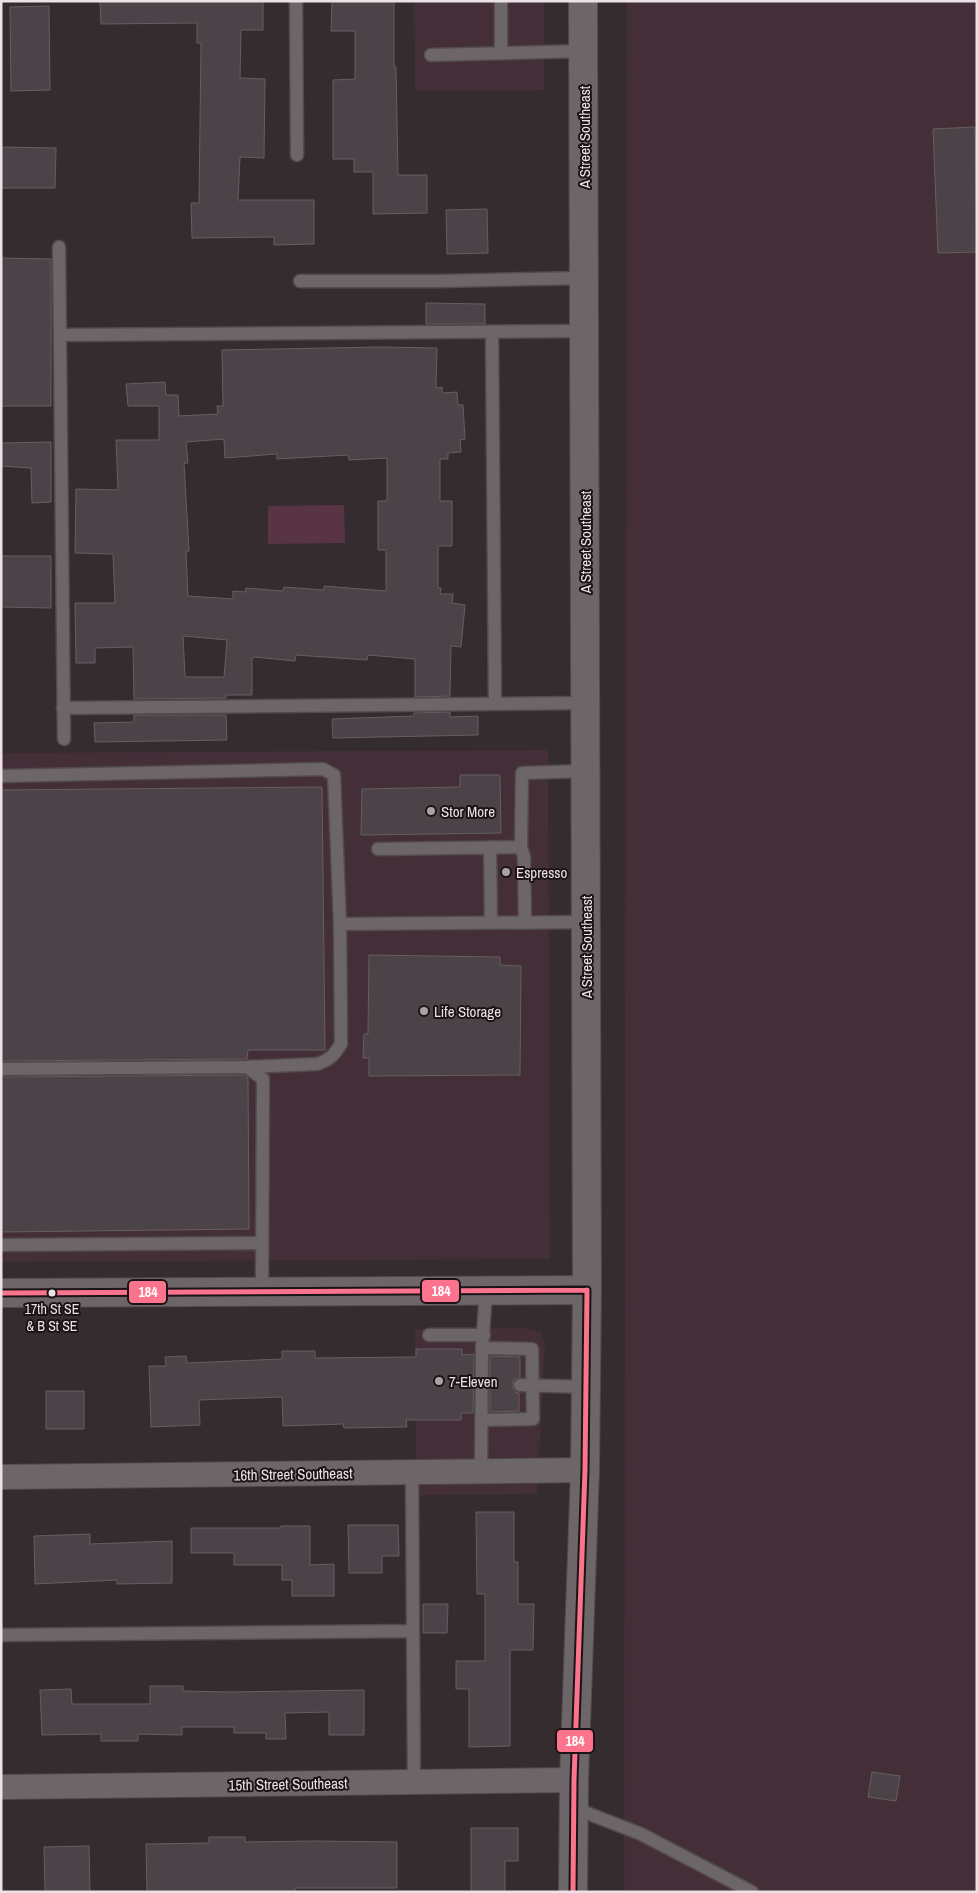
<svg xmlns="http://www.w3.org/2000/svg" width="978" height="1893" font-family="'Archivo Narrow',sans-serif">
<rect width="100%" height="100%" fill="#352c30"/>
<path fill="#442f38" d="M414,1H544V90L415,91Z
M627,1H977V1892H624Z
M548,750L550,1259L1,1262V753Z
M523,1328L541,1332L545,1344L537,1494L416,1495L415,1329Z"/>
<path fill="#583445" d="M344,505L345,543L268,544V506Z"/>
<path fill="#4b4347" stroke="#665e62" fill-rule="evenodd" d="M100,1H263V30H241L240,78L265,79L264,158L240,157L238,200H314V244L274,245V237L192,238L191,203H199L201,43H197V23L101,24Z
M332,1H394V67H396L398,175H427V213L373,214V172H354V159H333V80L355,79V31H331Z
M49,6L50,90L11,91L10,7Z
M975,127L977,252L938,253L933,129Z
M1,147L56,148L55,188H1Z
M487,209L488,253L447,254L446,210Z
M1,258L51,259V406H1Z
M426,303L485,304V324H426Z
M381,347L437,348L436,388L442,387V393L457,392L458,405H463L465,439L460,440L461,452L448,453V459H440V501H452V546H438V588H441L440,594H453L452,603L465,605L461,647L451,646L450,696L415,697V659L368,655L367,660L296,655L295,661L255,657L252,658V695H226V698L134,699L133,647L95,648V663H76L75,603H115L113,554L75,553L76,489L118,490L116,440H159V406H128L126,384L165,382L166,395H178L179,416L218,414L217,406H223L222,350ZM224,439L225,458L277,454V459L348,455L349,460L387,458V501H378V550H386V591L324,586V590L284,587L283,591L246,588L245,592L233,591V599L188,596L186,552L189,551L184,463H188L186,442ZM183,636L227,640L224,677H185Z
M51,442V502L32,503L31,468L1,466V443Z
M1,556H51V608L1,607Z
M450,712V717L478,716V735L333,738L332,719L414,716V713Z
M134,715H226L227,740L95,742L94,723L134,722Z
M460,775H500L501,833L361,835L362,789L460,787Z
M322,787L325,1050H248L247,1059L1,1061V790Z
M369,955L500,957V965L521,966L520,1075L369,1076V1058H363L364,1034H368Z
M244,1075L248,1078L249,1229L1,1232V1077Z
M416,1349H462V1355L474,1354L473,1413H461V1420H406L407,1427L344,1428L343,1424L283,1426L282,1397L199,1400L200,1425L151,1427L149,1366H166L165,1357L186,1356L187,1363L282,1359V1351H315V1358L416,1357Z
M490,1356L520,1357V1377L513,1380L512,1385L515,1392L519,1393V1411L490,1412Z
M46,1391H84V1429H46Z
M476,1512H514V1562H518V1604H534L533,1650H510V1746L469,1747V1689H456V1661H485V1594H477Z
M348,1525H398L399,1556H382V1573H349Z
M281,1526H310V1565L334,1564V1596H292V1580H282V1565H234V1553H191V1528H281Z
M90,1534V1544L172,1541V1583L117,1584V1580L35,1584L34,1536Z
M423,1604H448L447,1633H423Z
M150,1686H183V1691L230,1692L364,1690V1735H329V1712L285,1713L286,1739H266V1733H234V1727H182V1735L138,1734V1741H101V1734L42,1735L40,1690L71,1689L72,1704H150Z
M872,1772L900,1776L896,1801L868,1797Z
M471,1828H518V1861H505V1892H471Z
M209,1837H245V1842L314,1841L397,1842V1888H295V1892H147L146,1844L209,1843Z
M89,1846L90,1892H45L44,1847Z"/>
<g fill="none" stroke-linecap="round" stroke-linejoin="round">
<defs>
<path id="service" d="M296,1L297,155
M501,1V53
M431,55L583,51
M59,247L64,739
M300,281H441L584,278
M492,332L495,704
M60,335L584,331
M63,708L586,703
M1,776L323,769L334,775L340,924
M490,847L491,923
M521,847L524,857L525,923
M378,849L521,847L522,773L586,771
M247,1067L317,1064C330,1060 334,1055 341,1044L340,924L586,922
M1,1069L247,1067L263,1079L262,1291
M1,1245L262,1243
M429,1335H484
M520,1385L586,1387
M481,1420L533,1419L532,1349L482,1348
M481,1470L482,1348L486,1291
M412,1472L414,1782
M1,1635L413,1631
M574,1808L641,1834L752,1892"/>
<path id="minor" d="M1,1477L585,1470
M1,1787L574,1780"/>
<path id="tertiary" d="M1,1293L587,1290"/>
<path id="secondary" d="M573,1892L574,1780L585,1470L587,1290L583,1"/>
</defs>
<use href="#service" stroke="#524a4d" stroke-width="15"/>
<use href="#minor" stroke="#524a4d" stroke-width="26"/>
<use href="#tertiary" stroke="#524a4d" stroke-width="30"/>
<use href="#secondary" stroke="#524a4d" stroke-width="30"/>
<use href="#service" stroke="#6d6669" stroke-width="12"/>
<use href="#minor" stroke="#6d6669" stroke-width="24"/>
<use href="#tertiary" stroke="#6d6669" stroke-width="28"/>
<use href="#secondary" stroke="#6d6669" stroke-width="28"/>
<defs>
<path id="bus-1" d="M1,1293L587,1290
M573,1892L574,1780L585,1470L587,1290"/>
</defs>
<use href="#bus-1" stroke="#1b1316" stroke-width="9"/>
<use href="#bus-1" stroke="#fc738d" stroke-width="5"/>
</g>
<g fill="#aca2a6" stroke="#1b1316" stroke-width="2">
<circle cx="431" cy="811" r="5"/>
<circle cx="506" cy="872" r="5"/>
<circle cx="424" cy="1011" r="5"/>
<circle cx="439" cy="1381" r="5"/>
</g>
<circle fill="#ece1e6" stroke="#1b1316" stroke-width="2" cx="52" cy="1293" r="4.5"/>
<g text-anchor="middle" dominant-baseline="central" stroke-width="4" stroke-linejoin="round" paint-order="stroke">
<g font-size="14" fill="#ece1e6" stroke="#1b1316">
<text x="52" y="1309">17th St SE<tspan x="52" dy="17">&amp; B St SE</tspan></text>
</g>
<g font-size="15" fill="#ece1e6" stroke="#1b1316">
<text transform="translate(584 137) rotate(-90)">A Street Southeast</text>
<text transform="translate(585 542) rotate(-90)">A Street Southeast</text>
<text transform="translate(586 947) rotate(-90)">A Street Southeast</text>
<text transform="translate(293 1474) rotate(-1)">16th Street Southeast</text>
<text transform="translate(288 1784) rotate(-1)">15th Street Southeast</text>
</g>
<g font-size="15" fill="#ece1e6" stroke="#1b1316" text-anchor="start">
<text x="441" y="811">Stor More</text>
<text x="516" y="872">Espresso</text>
<text x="434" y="1011">Life Storage</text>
<text x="449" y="1381">7-Eleven</text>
</g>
</g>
<g stroke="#1b1316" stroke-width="2">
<rect x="421" y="1279" width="39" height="24" rx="5" fill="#fc738d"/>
<rect x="128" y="1280" width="39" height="24" rx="5" fill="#fc738d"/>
<rect x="556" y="1729" width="38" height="24" rx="5" fill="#fc738d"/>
</g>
<g font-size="14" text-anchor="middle" font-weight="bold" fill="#fff">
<text x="441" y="1296">184</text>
<text x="148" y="1297">184</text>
<text x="575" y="1746">184</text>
</g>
<rect width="978" height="1893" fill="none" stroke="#ece1e6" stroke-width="5"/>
</svg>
